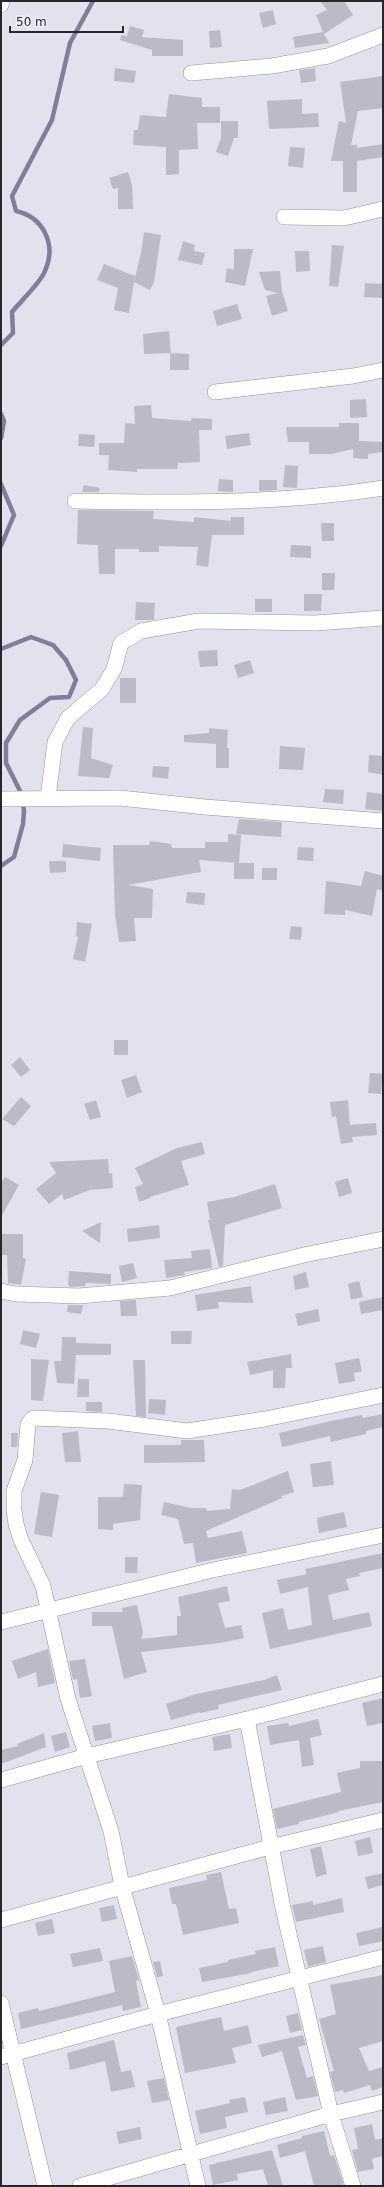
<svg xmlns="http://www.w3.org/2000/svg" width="384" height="2187" font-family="'DejaVu Sans',sans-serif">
<rect width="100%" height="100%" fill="#e2e1ee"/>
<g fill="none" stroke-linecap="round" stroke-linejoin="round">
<path stroke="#817d9b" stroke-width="4.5" d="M1,345L13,333L12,312C20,302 41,282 45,271C57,244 43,217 16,211L12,196L52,120L70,43L93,1
M1,414L4,421L1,438
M1,484L14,515L1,546
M1,649L31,637L53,645L66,660L76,680L69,697L50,698L20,720L6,743V763L22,795L24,811L23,824L14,857L1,866"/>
</g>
<path fill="#bbbac7" d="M320,1H344L353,15L324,34L329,43L295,48L293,37L323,32L316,15L327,10Z
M273,10L276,24L263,28L259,13Z
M130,26L144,30L142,37L183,40V56H152V50L120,40L121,35L127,36Z
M220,30L222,47L210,48L209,31Z
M115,68L136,71L134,83L114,81Z
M315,68L316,81L301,83L299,70Z
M383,76V108L358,111L351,145H357V148L383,144V157L357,161V192H343V161H331L339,121L346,123L340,82Z
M169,94L202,98V107H220V123H197L198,149L179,150V174L166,175V147L133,145L134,130H138L140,115L166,117Z
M302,99V114L318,113L319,127L269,129L267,101Z
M221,121H238V138H234L228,156L216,152L221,138Z
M290,147L305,148L303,168L288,166Z
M128,172L132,185L133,209H118V188L113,189L109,178Z
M144,232L161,235L154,282L150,290L134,282L141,253Z
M183,241L195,245L194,251L205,253L202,265L178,260Z
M332,245L344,246L338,287L329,286Z
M234,249H253L245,286L225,282L227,268L234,270Z
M295,251H309L310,271L296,272Z
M104,264L135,276L129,313L114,310L118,288L97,280Z
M280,271L282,291L288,311L272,316L266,296L278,293L265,290L259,272Z
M365,283L383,284V298L364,297Z
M237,304L242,319L217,326L213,311Z
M169,331L171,353L144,354L143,334Z
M170,353L189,354V370H170Z
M366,399L367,417L350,418V400Z
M151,405L152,418L191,421L192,418L212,419V430H199L200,462L178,463L177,469H137V472L108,470L109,455H99V443H124L125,423L135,424L134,406Z
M339,423H359V441L383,442V452L368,454V459L353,458V449L331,454H309V442H288L286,427H339Z
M249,433L251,445L227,449L225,436Z
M79,434L95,435L94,447L78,446Z
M285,465L298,466L297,488L283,487Z
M219,479L233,480V492L218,491Z
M259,480H277V490L259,491Z
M84,485L100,488L99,492H82Z
M78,510L154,511L153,519L194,522V517L231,521V517H244V535H212L208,567L196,565L198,547L159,546V552H139V549H115V574H99L98,545L77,544Z
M321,523H334V541H322Z
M291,545L311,546V558L290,557Z
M322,573H335L334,590H322Z
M304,594H322L321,611H304Z
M255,599H272V612H255Z
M136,602L155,603L154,620H135Z
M217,650L218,666L200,667L198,651Z
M250,660L254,673L238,678L234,665Z
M120,678H136V703H120Z
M83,727L93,728L91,758L113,765L109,778L78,776Z
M209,728L228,730L227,748H229V768H216V744L184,742V735L209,733Z
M280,746L305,748L303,770L279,769Z
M369,755L383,756V775L368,772Z
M153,766L169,767L168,779L152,777Z
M325,789L344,790L343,804L323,802Z
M367,792L383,794V811L365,809Z
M239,819L282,822L281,837L236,834Z
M228,834L241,835L239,863L199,860L201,872L128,885L153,889L152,918H134L136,941L119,942L115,915L113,845H149L150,841L171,844L172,848H205V842H228Z
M63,844L101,848L100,861L62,857Z
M298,847L314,848L313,861L297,860Z
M49,861H66V872L50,873Z
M234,863H254V879H234Z
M262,868H277V880H262Z
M365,871L383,876V891L377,889L372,916L345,910V915L324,914L326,881L361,886Z
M187,892L205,893L204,905L186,903Z
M77,922L92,924L85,962L73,959L78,937L76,936Z
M291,926L302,927L301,940L289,939Z
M114,1040H128V1055H114Z
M20,1057L30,1070L21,1077L11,1065Z
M370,1073L383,1074L381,1094L368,1093Z
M136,1075L142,1092L127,1098L121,1080Z
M21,1097L31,1106L14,1126L2,1119Z
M96,1100L101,1117L90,1120L84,1104Z
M348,1100L350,1125L376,1123L377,1135L352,1137L353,1142L341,1144L336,1116L332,1117L330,1102Z
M202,1142L205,1154L181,1161L189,1185L150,1197V1198L139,1202L135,1187L143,1184L135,1168L177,1148Z
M108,1159L109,1173H112L113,1188L90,1190L64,1200L62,1194L49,1204L36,1189L56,1173L49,1162Z
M5,1177L19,1185L1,1217V1183Z
M348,1178L352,1193L339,1197L335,1182Z
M275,1184L282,1208L225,1225L223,1266L219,1267L208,1220H210L207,1202L234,1197Z
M101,1222L100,1243L82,1231Z
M159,1225L160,1238L128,1242L127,1229Z
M1,1234H23V1258L26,1259L21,1285L8,1283L7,1255H1Z
M210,1249L212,1268L184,1272L185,1275L166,1278L164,1260L192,1258L191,1251Z
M133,1263L137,1278L122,1282L119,1266Z
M69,1271L111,1274V1284L86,1283L85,1286L70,1287L68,1285Z
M306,1272L309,1287L295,1290L293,1276Z
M359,1281L363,1297L351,1300L348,1284Z
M251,1286L253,1303L218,1302L219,1308L197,1311L195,1295Z
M383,1297V1310L361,1314L359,1302Z
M136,1300L137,1316H121L120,1301Z
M68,1305H83L81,1314L67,1312Z
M318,1309L320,1321L298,1326L295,1314Z
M23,1330L40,1334L36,1348L20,1344Z
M171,1331H192L191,1344H171Z
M62,1337H76V1343L111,1344V1355H76L74,1384L57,1383L54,1361H61Z
M291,1354L292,1368H286L285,1388H273V1370L250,1375L247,1362Z
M359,1358L362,1371L354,1373L355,1381L339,1384L335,1363Z
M31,1359L49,1360L43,1401L31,1400Z
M133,1360H145L146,1417L136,1416Z
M78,1379H89V1397H77Z
M149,1399L166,1400L165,1415L148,1413Z
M86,1402H102V1412L86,1411Z
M383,1414V1427L366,1431V1434L331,1442L330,1436L282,1447L279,1433L331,1421L362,1415L363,1418Z
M78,1431L81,1462H65L62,1433Z
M11,1433H18L17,1447H11Z
M181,1440H204L205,1462L144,1463V1445H181Z
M331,1461L334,1485L313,1487L310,1464Z
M288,1471L294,1492L282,1496V1498L206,1531L208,1538L242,1531L247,1553L196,1563L193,1543L184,1544L178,1519L161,1515L164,1502L191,1508H206L207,1511L230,1509L232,1489L240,1490Z
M124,1484L142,1485L140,1520L113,1524V1530L98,1529V1497H123Z
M41,1492L59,1495L52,1537L34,1534Z
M344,1512L347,1527L319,1533L317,1518Z
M383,1553V1568L359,1573L360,1576L346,1579L349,1590L328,1595L333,1620L369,1612L372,1626L270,1649L262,1613L283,1608L288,1630L312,1625L308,1587L280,1594L277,1580L307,1574L305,1569Z
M125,1557H138L137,1573H125Z
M227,1586L230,1601L218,1603L225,1628L241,1625L244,1638L220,1643L141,1652L147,1672L124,1679L112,1626H92V1612H123L122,1608L137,1605L143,1632L141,1639L177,1635V1616H181L178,1597Z
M48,1649L55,1683L38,1687L36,1672L18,1679L12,1661Z
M85,1659L92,1696L80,1698L77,1679L73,1680L69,1661Z
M277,1675L282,1690L218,1705L219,1709L200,1713V1712L171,1720L166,1704L196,1694L264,1680Z
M383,1698V1723L367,1726L362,1703Z
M318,1719L322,1735L310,1738L314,1765L302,1767L299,1740L270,1745L267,1726L288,1723L289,1726Z
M110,1723L112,1738L95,1741L92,1726Z
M66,1732L70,1747L55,1752L51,1736Z
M44,1733L46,1747L1,1764V1750L18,1746L17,1744Z
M230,1734L232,1748L214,1751L212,1737Z
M360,1761H383V1802L338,1811L339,1812L299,1822V1824L277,1829L273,1809L341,1792L337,1773L360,1768Z
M370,1837L373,1853L358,1856L355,1841Z
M321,1846L327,1874L316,1877L310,1849Z
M221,1872L229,1909L236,1908L239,1923L183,1935L176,1904H172L169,1888L207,1880L206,1875Z
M383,1873V1885L368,1889L365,1877Z
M342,1898L344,1912L296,1922L292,1905L313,1901V1905Z
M114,1905L117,1919L102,1922L99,1908Z
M52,1919L55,1933L38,1936L35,1923Z
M383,1927V1941L359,1946L356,1933Z
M323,1946L326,1962L308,1967L304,1950Z
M275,1947L279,1966L251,1972V1973L202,1982L199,1968L228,1962V1960L256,1954L255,1951Z
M100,1948L103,1961L73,1967L70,1954Z
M132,1956L139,1980L136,1981L141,2007L123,2011L122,2005L21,2029L18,2013L38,2008L39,2011L115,1992L109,1961Z
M160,1961L163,1976L157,1977L153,1962Z
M383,1975V2041L359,2048L369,2071L383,2067V2087L372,2091L370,2085L344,2093L343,2090L335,2092L330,2072L334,2071L319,2019L336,2014L330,1985Z
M298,2013L302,2030L290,2033L286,2016Z
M221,2017L224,2031L248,2025L252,2043L232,2048L236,2063L185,2073L176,2027Z
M303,2035L306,2045L298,2047L307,2078L313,2076L318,2096L296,2100L282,2051L262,2057L258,2045Z
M114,2040L121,2072L131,2070L135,2087L111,2092L105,2061L70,2070L67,2053Z
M164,2078L169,2100L152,2103L147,2081Z
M245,2097L248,2112L225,2117L227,2128L200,2134L195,2111L230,2103L229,2100Z
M285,2097L288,2111L266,2115L263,2102Z
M372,2124L375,2140L383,2138V2156L372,2159L374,2169L358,2172L352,2150L358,2149L354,2128Z
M140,2127L142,2139L119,2144L116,2132Z
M324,2131L330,2156L334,2155L344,2186H314L305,2151L280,2158L277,2145L302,2138V2136Z
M272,2150L283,2186H268L263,2169L237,2174L238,2180L213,2185L209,2165Z"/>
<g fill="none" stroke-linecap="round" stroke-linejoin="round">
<defs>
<path id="street" d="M1,5L2,1
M191,73L272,66L328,56L383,35
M284,217L344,218L383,209
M215,392L353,376L383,370
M75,501C177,503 282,504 383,488
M48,798L55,742L68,718L102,689L114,669L121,643L141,631L199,621L315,623L383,618
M1,799L120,798L205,807L383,821
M1,1291L16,1294L79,1296L170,1288L304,1255L383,1239
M1,1622L213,1570L383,1535
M247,1719L283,1908L331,2114L353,2186
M1,1780L87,1756L247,1719L383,1684
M1,1920L270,1847L383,1820
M1,2003L45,2186
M1,2057L158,2014L383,1957
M80,2186L331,2114L383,2102
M198,2186L158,2014L122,1886L111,1831L68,1699L43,1586L21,1540L16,1524L14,1510V1491L25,1460L28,1424L33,1418L108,1421L187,1431L265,1419L383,1395"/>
</defs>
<use href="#street" stroke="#94929e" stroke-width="16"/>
<use href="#street" stroke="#fff" stroke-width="15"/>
</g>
<rect width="384" height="2187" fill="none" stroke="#26262b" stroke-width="4"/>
<path d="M10 26v6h113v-6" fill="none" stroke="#26262b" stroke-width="2"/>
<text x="16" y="26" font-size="12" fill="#26262b" stroke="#f0eefc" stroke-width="3" paint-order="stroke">50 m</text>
</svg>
